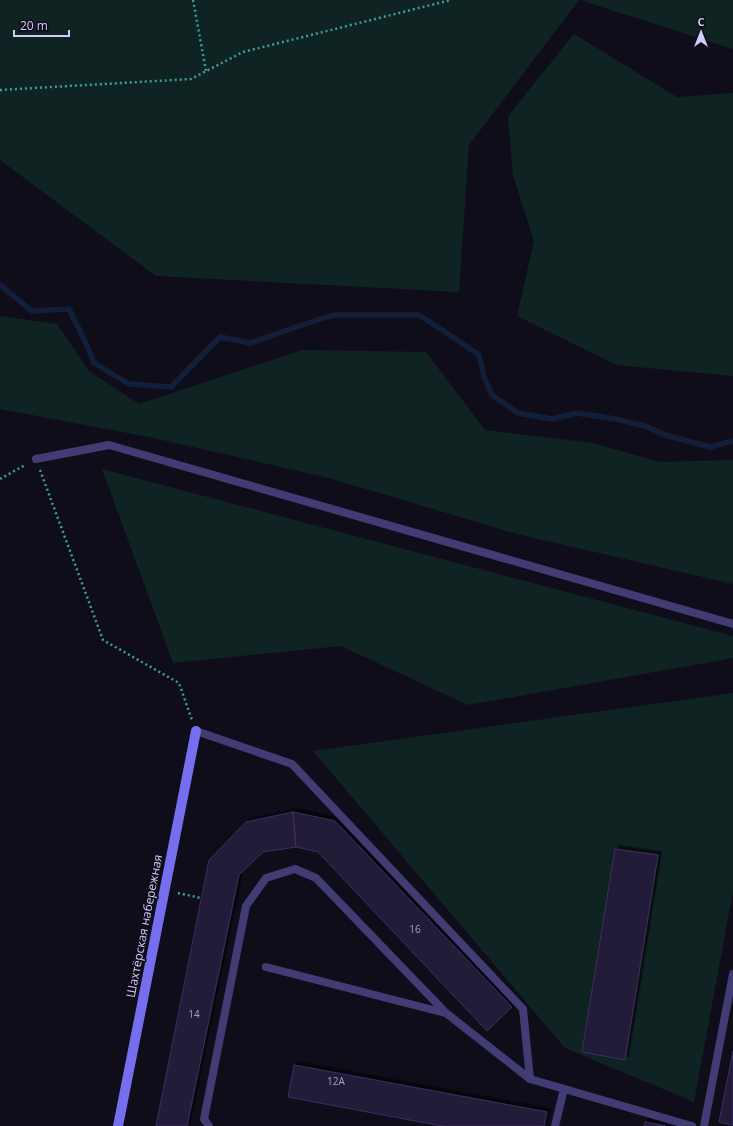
<svg xmlns="http://www.w3.org/2000/svg" width="733" height="1126" font-family="'Open Sans',sans-serif">
<defs>
<filter id="shadow"><feDropShadow dx="3.5" dy="-3.5" stdDeviation="0" flood-color="#0009"/></filter>
</defs>
<rect width="100%" height="100%" fill="#100d1a"/>
<path fill="#102323" d="M0,0H579L469,145L459,292L156,276L0,160Z
M580,0H733V49Z
M574,34L677,97L733,93V376L616,365L517,316L534,241L513,175L508,116Z
M0,316L57,324L89,371L139,404L302,350L426,352L485,430L593,443L660,462L733,460V584L517,534L329,478L149,437L0,409Z
M102,469L733,636V658L468,705L341,646L173,663Z
M733,693V891L694,1102L565,1048L313,751Z"/>
<g fill="none" stroke-linecap="round" stroke-linejoin="round">
<path stroke="#111f3a" stroke-width="5.5" d="M0,285L32,311L69,309L85,341L94,363L129,384L171,387L220,337L251,343L293,328L333,315H419L453,337L479,355L484,377L492,395L518,413L552,419L577,413L615,419L645,426L665,435L710,447L733,441"/>
</g>
<path fill="#221b39" stroke="#3c2f62" filter="url(#shadow)" d="M293,812L296,847L263,852L239,875L187,1126H156L209,860L246,822Z
M293,812L335,821L512,1007L487,1031L318,852L296,847Z
M615,849L658,855L625,1060L582,1052Z
M733,1051V1125L719,1122Z
M294,1065L547,1112L544,1126H442L288,1097Z
M645,1122L665,1126H644Z"/>
<g fill="none" stroke-linecap="round" stroke-linejoin="round">
<path stroke="#39a09e" stroke-width="2.5" stroke-dasharray="2 3" stroke-linecap="butt" d="M193,0L206,71
M0,90L191,79L243,52L451,0
M40,470L103,640L179,683L192,720
M0,479L25,465
M178,893L201,898"/>
<path stroke="#413d74" stroke-width="8" d="M36,459L109,445L733,624
M196,731L292,764L523,1009L530,1079
M266,967L445,1013
M209,1126L204,1119L246,906L266,878L295,869L316,878L446,1013L530,1079L692,1126
M555,1126L564,1089
M704,1126L733,974"/>
<path stroke="#766def" stroke-width="10" d="M118,1126L196,731"/>
</g>
<g text-anchor="middle" dominant-baseline="central" stroke-width="3.5" stroke-linejoin="round" paint-order="stroke">
<g font-size="10" fill="#a79fc9">
<text x="415" y="929">16</text>
<text x="194" y="1014">14</text>
<text x="336" y="1081">12А</text>
</g>
<g font-size="12" fill="#d3cbf9" stroke="#100d1a">
<text transform="translate(144 926) rotate(-79)">Шахтёрская набережная</text>
</g>
</g>
<g transform="translate(701 32)" stroke="#100d1a" stroke-width="3" paint-order="stroke">
<path d="M0-3L7 15L0 10L-7 15Z" fill="#d3cbf9"/>
<text y="-6" font-size="11" font-weight="bold" text-anchor="middle" fill="#d3cbf9">С</text>
</g>
<path d="M14 30v6h55v-6" fill="none" stroke="#d3cbf9" stroke-width="2"/>
<text x="20" y="30" font-size="12" fill="#d3cbf9" stroke="#100d1a" stroke-width="3" paint-order="stroke">20 m</text>
</svg>
